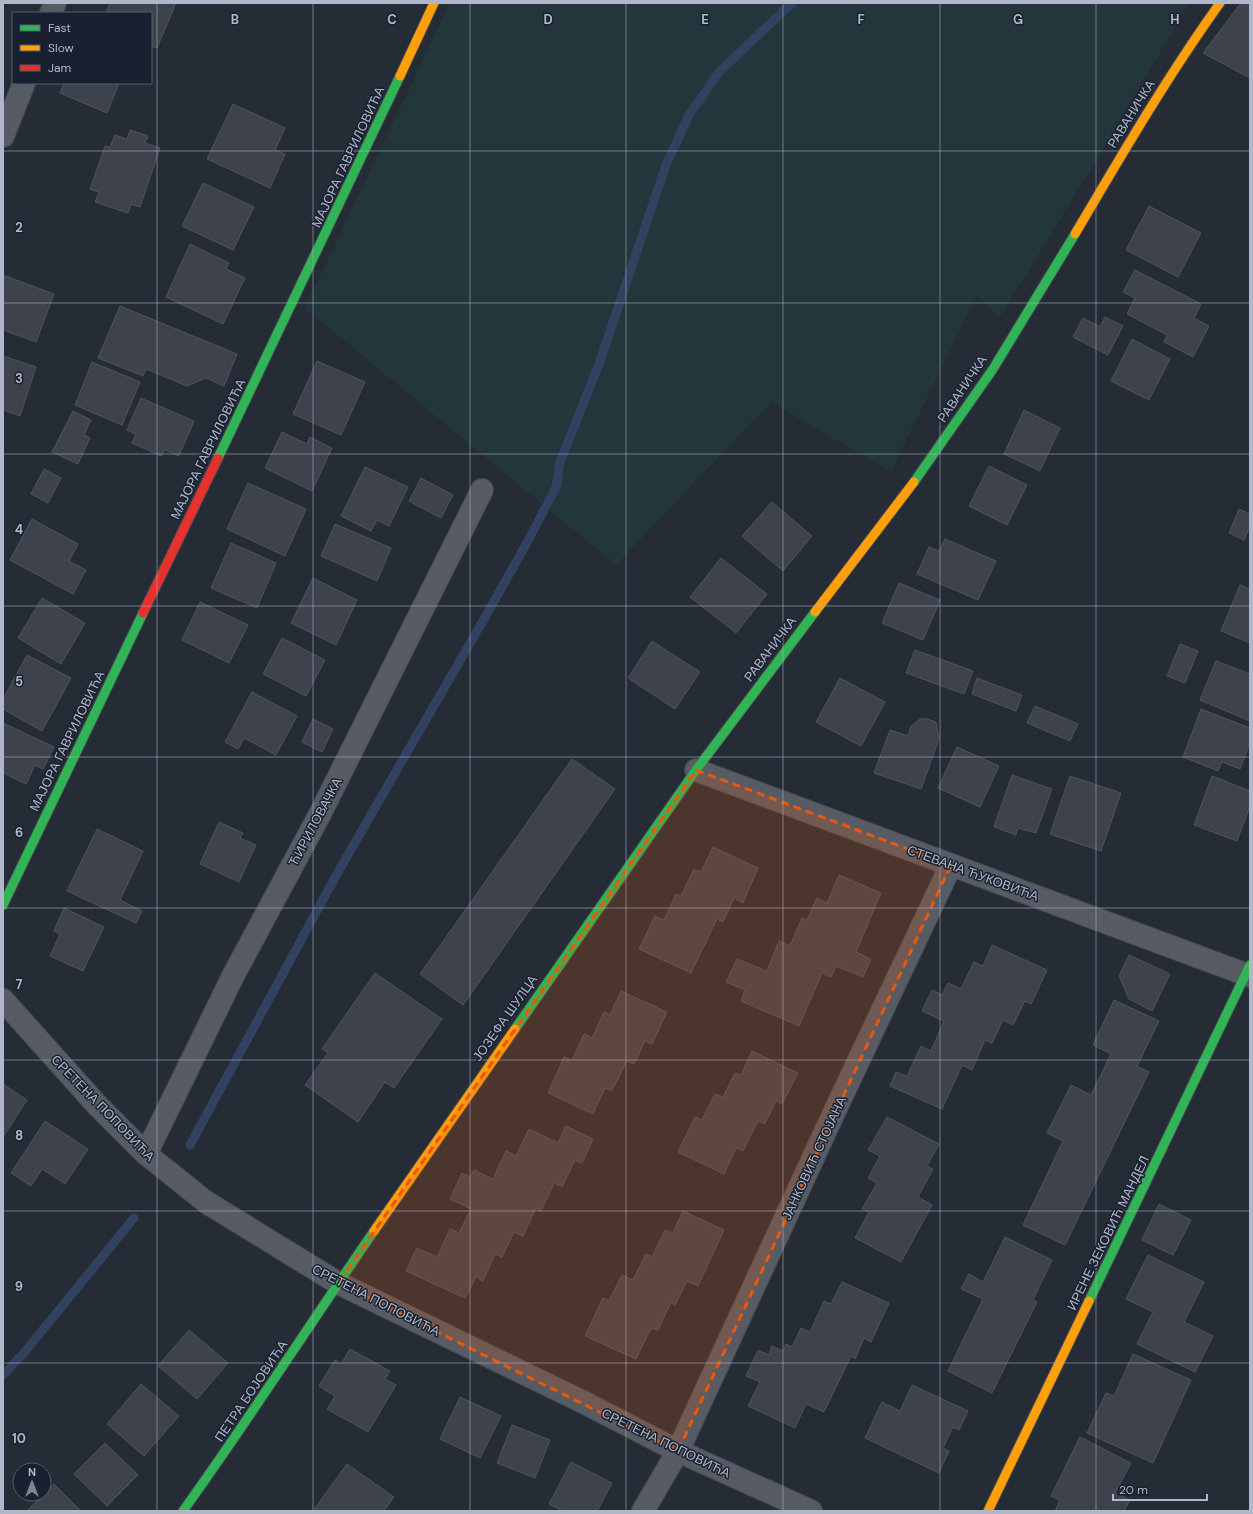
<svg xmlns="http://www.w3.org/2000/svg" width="1253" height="1514" font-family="'DM Sans',sans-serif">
<rect width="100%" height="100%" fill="#262c36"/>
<path fill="#23363c" d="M450,3H1189L1096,161L1000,317L977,295L891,472L771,402L616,565L305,308Z"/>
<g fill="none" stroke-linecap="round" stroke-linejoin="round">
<path stroke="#314261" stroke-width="9" d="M190,1145L338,872L484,619L529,539L556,487L560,462L599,364L666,165L689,115L719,72L792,3
M3,1375L23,1354L134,1218"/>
</g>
<path fill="#3e424c" stroke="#4e545e" d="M110,3H176L157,48L151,46V13H106Z
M1241,3H1250V78L1203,53Z
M64,83H119L107,113L60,93Z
M233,104L285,128L275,150L285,154L270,188L207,159Z
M130,130L148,136L145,143L160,148L140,207L131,204L128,213L95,202L99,192L90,189L105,146L110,147L115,135L127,139Z
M203,183L254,207L233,250L182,226Z
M1149,206L1201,233L1178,277L1126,250Z
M190,244L229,263L226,269L245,278L223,324L166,297Z
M1135,270L1201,304L1194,318L1209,326L1193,357L1164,342L1167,335L1127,314L1135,298L1123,292Z
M3,275L54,294L36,342L3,330Z
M120,306L237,354L224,386L206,378L187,386L146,369L143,376L98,358Z
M1105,317L1123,326L1108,355L1073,337L1083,318L1100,327Z
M1132,339L1170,359L1149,400L1111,381Z
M3,356L36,367L20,416L3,410Z
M317,361L365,382L341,435L293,414Z
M92,362L140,382L122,425L75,405Z
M141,398L194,421L179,456L165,450L161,456L132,443L136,434L127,430Z
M1024,410L1060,428L1040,471L1004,454Z
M73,411L91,420L84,435L90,438L78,464L52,452Z
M282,432L307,444L310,437L332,448L312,491L265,468Z
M989,466L1027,485L1007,525L969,506Z
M365,467L408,487L389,526L377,520L371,531L341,516Z
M44,469L61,478L48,503L31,494Z
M421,478L453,495L441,518L409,501Z
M248,483L306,509L285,556L227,529Z
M772,502L812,536L783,571L742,536Z
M1239,509L1250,514V526L1244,540L1229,533Z
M32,519L78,544L69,561L86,570L73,594L10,560Z
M335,524L391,548L377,581L321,556Z
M945,539L996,561L978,600L917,574L929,547L939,551Z
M231,543L276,563L257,608L211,588Z
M721,558L767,594L736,633L690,597Z
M313,578L357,600L336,645L291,623Z
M899,583L940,600L923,640L882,623Z
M1240,585L1250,589V643L1221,631Z
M42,598L85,623L61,664L18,638Z
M200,602L248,625L229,663L182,640Z
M282,638L325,660L306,696L263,674Z
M652,641L700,672L675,709L628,678Z
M1180,644L1198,651L1185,683L1167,676Z
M915,650L973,671L964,694L906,673Z
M27,655L71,678L42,731L3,709V699Z
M1216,661L1250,674V721L1200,700Z
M840,678L885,702L861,746L816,722Z
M977,678L1022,695L1016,711L972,694Z
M252,692L297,716L276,755L244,738L238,749L225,742Z
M1035,706L1078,724L1070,741L1027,723Z
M1201,709L1250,728V743L1240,769L1222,762L1218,771L1183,757Z
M313,719L333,729L322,752L302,742Z
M920,719H928L936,722L939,739L921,789L874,773L890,730L908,736L911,726Z
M3,723L54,747L43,769L35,765L26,784L3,773Z
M957,747L999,766L980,807L938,788Z
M572,759L615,789L463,1005L420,974Z
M1012,775L1052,789L1036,833L1018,828L1016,835L994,827Z
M1070,776L1121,793L1101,851L1050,834Z
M1212,776L1250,791V806L1237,841L1194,825Z
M219,822L243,833L240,838L256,845L239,882L200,864Z
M97,829L143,851L120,900L142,911L136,923L67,891Z
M713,847L758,868L743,903L734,898L723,922L717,919L691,973L639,949L655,916L664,920L676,894L681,896L694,869L701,872Z
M839,875L881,893L856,952L871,959L863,977L836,966L831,977L822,973L799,1026L741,1001L745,990L726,982L737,959L767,971L779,941L790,946L802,918L807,920L817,898L827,903Z
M64,908L104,927L83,971L50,956L60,934L54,931Z
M992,945L1047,970L1031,1004L1025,1001L1013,1025L1003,1020L992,1043L985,1040L972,1070L962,1065L942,1109L890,1086L896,1072L907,1076L921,1046L931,1051L944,1021L922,1011L932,990L942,995L948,983L961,989L974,962L983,966Z
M1129,955L1170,974L1152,1011L1129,999L1119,976Z
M375,973L442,1019L394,1088L385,1082L358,1122L305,1085L328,1053L322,1049Z
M621,991L667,1012L652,1044L645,1041L634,1064L627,1061L612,1091L605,1088L593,1114L548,1093L564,1057L572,1060L584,1034L592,1038L604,1012L610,1015Z
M1114,1000L1159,1021L1137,1066L1149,1072L1065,1245L1023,1225L1063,1141L1047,1133L1071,1085L1091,1095L1111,1054L1093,1045Z
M752,1051L798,1073L782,1104L776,1101L765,1124L758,1121L743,1151L736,1148L724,1174L678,1152L695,1117L702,1120L715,1094L723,1097L735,1073L741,1075Z
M3,1084L27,1100L3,1137Z
M887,1117L939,1144L927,1166L933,1169L918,1197L932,1205L901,1262L855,1238L869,1212L862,1209L877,1183L868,1178L880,1156L868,1150Z
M45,1121L88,1149L65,1184L42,1169L31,1186L11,1173Z
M566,1126L593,1139L582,1163L575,1160L562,1187L554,1183L541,1211L536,1208L523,1236L514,1232L502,1257L495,1254L483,1281L476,1277L465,1298L406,1271L417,1248L437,1257L450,1229L459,1233L471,1209L450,1199L462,1173L470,1177L474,1170L493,1179L506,1151L516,1156L529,1129L558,1143Z
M1159,1204L1191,1220L1173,1255L1142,1240Z
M683,1211L724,1230L698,1286L687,1281L675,1305L671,1302L658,1330L651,1328L636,1359L585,1336L603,1298L609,1301L622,1275L633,1280L646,1254L652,1257L665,1230L673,1233Z
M1005,1237L1052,1260L1033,1300L1037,1302L992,1393L948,1371L983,1299L961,1289L969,1274L983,1282Z
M1148,1255L1204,1282L1184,1322L1213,1336L1195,1372L1137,1344L1153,1312L1126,1299Z
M842,1282L889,1303L871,1342L864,1338L855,1359L851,1356L824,1412L806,1404L795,1428L748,1406L760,1382L746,1376L758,1350L769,1355L772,1346L783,1351L786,1344L792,1347L801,1328L810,1332L824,1301L831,1304Z
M189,1330L228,1363L197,1399L158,1366Z
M350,1349L390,1371L385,1379L396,1385L368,1432L327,1409L335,1396L319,1386L335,1360L341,1364Z
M1133,1354L1191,1380L1153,1463L1087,1433L1106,1393L1114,1396Z
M141,1384L179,1416L144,1456L107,1424Z
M912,1385L968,1411L959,1430L953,1427L943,1448L949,1451L939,1473L865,1438L882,1402L900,1411Z
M460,1397L501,1416L480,1458L440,1439Z
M512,1425L550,1440L535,1478L497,1463Z
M1080,1437L1131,1463L1115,1493L1130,1500L1124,1511H1055L1060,1500L1051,1496Z
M105,1443L138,1475L107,1506L74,1474Z
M571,1462L612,1483L597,1511H563L549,1504Z
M347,1464L394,1497L384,1511H313Z
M54,1484L81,1511H27Z"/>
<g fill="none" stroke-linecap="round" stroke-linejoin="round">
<defs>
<path id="street" d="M51,13L55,3
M3,136L24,83
M696,770L1250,976
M3,1000L97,1105L146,1154L206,1202L338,1283L583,1402L678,1451L811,1511
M146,1154L233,976L320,814L482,490
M643,1511L678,1451L832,1117L951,865"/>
<path id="fast" d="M218,458L400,76
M914,482L993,369L1075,234
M3,905L143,613
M515,1029L696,770L815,612
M1089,1301L1250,965
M183,1511C249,1419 310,1324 374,1231"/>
<path id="slow" d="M400,76L434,3
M1075,234C1121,156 1167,77 1220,3
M815,612L914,482
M374,1231L515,1029
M988,1511L1089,1301"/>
<path id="jam" d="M143,613L218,458"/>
</defs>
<use href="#street" stroke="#43474f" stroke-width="24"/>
<use href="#fast" stroke="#43474f" stroke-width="11"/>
<use href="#slow" stroke="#43474f" stroke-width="11"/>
<use href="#jam" stroke="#43474f" stroke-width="11"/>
<use href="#street" stroke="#565b64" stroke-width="22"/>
<use href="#fast" stroke="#30b455" stroke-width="9"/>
<use href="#slow" stroke="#ff9f0a" stroke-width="9"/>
<use href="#jam" stroke="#e5322d" stroke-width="9"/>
</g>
<path fill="#e8590c" fill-opacity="0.2" stroke="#e8590c" stroke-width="3" stroke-dasharray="8 5" stroke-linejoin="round" d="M696,770L951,865L678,1451L338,1283Z"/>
<path fill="none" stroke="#afb7c8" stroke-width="1" stroke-opacity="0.55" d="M157,3V1511M313,3V1511M470,3V1511M626,3V1511M783,3V1511M940,3V1511M1096,3V1511M3,151H1250M3,303H1250M3,454H1250M3,606H1250M3,757H1250M3,908H1250M3,1060H1250M3,1211H1250M3,1363H1250"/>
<g text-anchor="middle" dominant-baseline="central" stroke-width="3" stroke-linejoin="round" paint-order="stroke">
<g font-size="13" fill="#afb7c8" stroke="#192131">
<text transform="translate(1131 114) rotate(-58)">РАВАНИЧКА</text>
<text transform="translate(348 157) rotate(-65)">МАЈОРА ГАВРИЛОВИЋА</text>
<text transform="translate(962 389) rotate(-56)">РАВАНИЧКА</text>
<text transform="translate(208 449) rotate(-64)">МАЈОРА ГАВРИЛОВИЋА</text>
<text transform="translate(770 649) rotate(-53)">РАВАНИЧКА</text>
<text transform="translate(67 741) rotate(-64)">МАЈОРА ГАВРИЛОВИЋА</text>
<text transform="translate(315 822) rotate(-62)">ЋИРИЛОВАЧКА</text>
<text transform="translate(973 873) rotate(20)">СТЕВАНА ЋУКОВИЋА</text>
<text transform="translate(505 1018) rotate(-55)">ЈОЗЕФА ШУЛЦА</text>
<text transform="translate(103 1108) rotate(46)">СРЕТЕНА ПОПОВИЋА</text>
<text transform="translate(814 1158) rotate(-65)">ЈАНКОВИЋ СТОЈАНА</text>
<text transform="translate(1108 1233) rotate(-64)">ИРЕНЕ ЗЕКОВИЋ МАНДЕЛ</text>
<text transform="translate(376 1300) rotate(27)">СРЕТЕНА ПОПОВИЋА</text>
<text transform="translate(251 1391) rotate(-56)">ПЕТРА БОЈОВИЋА</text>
<text transform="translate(666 1443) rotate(26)">СРЕТЕНА ПОПОВИЋА</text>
</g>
</g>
<g font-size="13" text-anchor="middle" font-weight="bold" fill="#afb7c8" stroke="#192131" stroke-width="3" stroke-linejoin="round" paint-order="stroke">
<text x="235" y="24">B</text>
<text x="392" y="24">C</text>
<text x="548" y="24">D</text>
<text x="705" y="24">E</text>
<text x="861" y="24">F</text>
<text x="1018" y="24">G</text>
<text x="1175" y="24">H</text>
<text x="19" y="232">2</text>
<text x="19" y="383">3</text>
<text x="19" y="534">4</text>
<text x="19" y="686">5</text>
<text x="19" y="837">6</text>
<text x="19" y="989">7</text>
<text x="19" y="1140">8</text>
<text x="19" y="1291">9</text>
<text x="19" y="1443">10</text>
</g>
<rect width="1253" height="1514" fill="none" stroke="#afb7c8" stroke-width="8"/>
<rect x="12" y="12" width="140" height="72" fill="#192131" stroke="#555d6d"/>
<rect x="20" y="25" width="20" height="6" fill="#30b455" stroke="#555d6d"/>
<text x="48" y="32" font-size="12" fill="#afb7c8">Fast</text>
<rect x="20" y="45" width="20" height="6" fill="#ff9f0a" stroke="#555d6d"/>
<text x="48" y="52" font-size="12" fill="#afb7c8">Slow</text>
<rect x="20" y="65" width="20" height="6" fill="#e5322d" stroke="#555d6d"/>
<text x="48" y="72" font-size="12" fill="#afb7c8">Jam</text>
<g transform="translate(32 1482)"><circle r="19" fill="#192131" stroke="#555d6d"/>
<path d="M0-3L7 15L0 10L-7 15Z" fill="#7f8695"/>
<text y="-6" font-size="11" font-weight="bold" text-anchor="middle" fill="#afb7c8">N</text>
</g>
<path d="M1113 1494v6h94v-6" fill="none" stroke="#afb7c8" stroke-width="2"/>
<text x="1119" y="1494" font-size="12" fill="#afb7c8" stroke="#192131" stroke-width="3" paint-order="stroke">20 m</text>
</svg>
